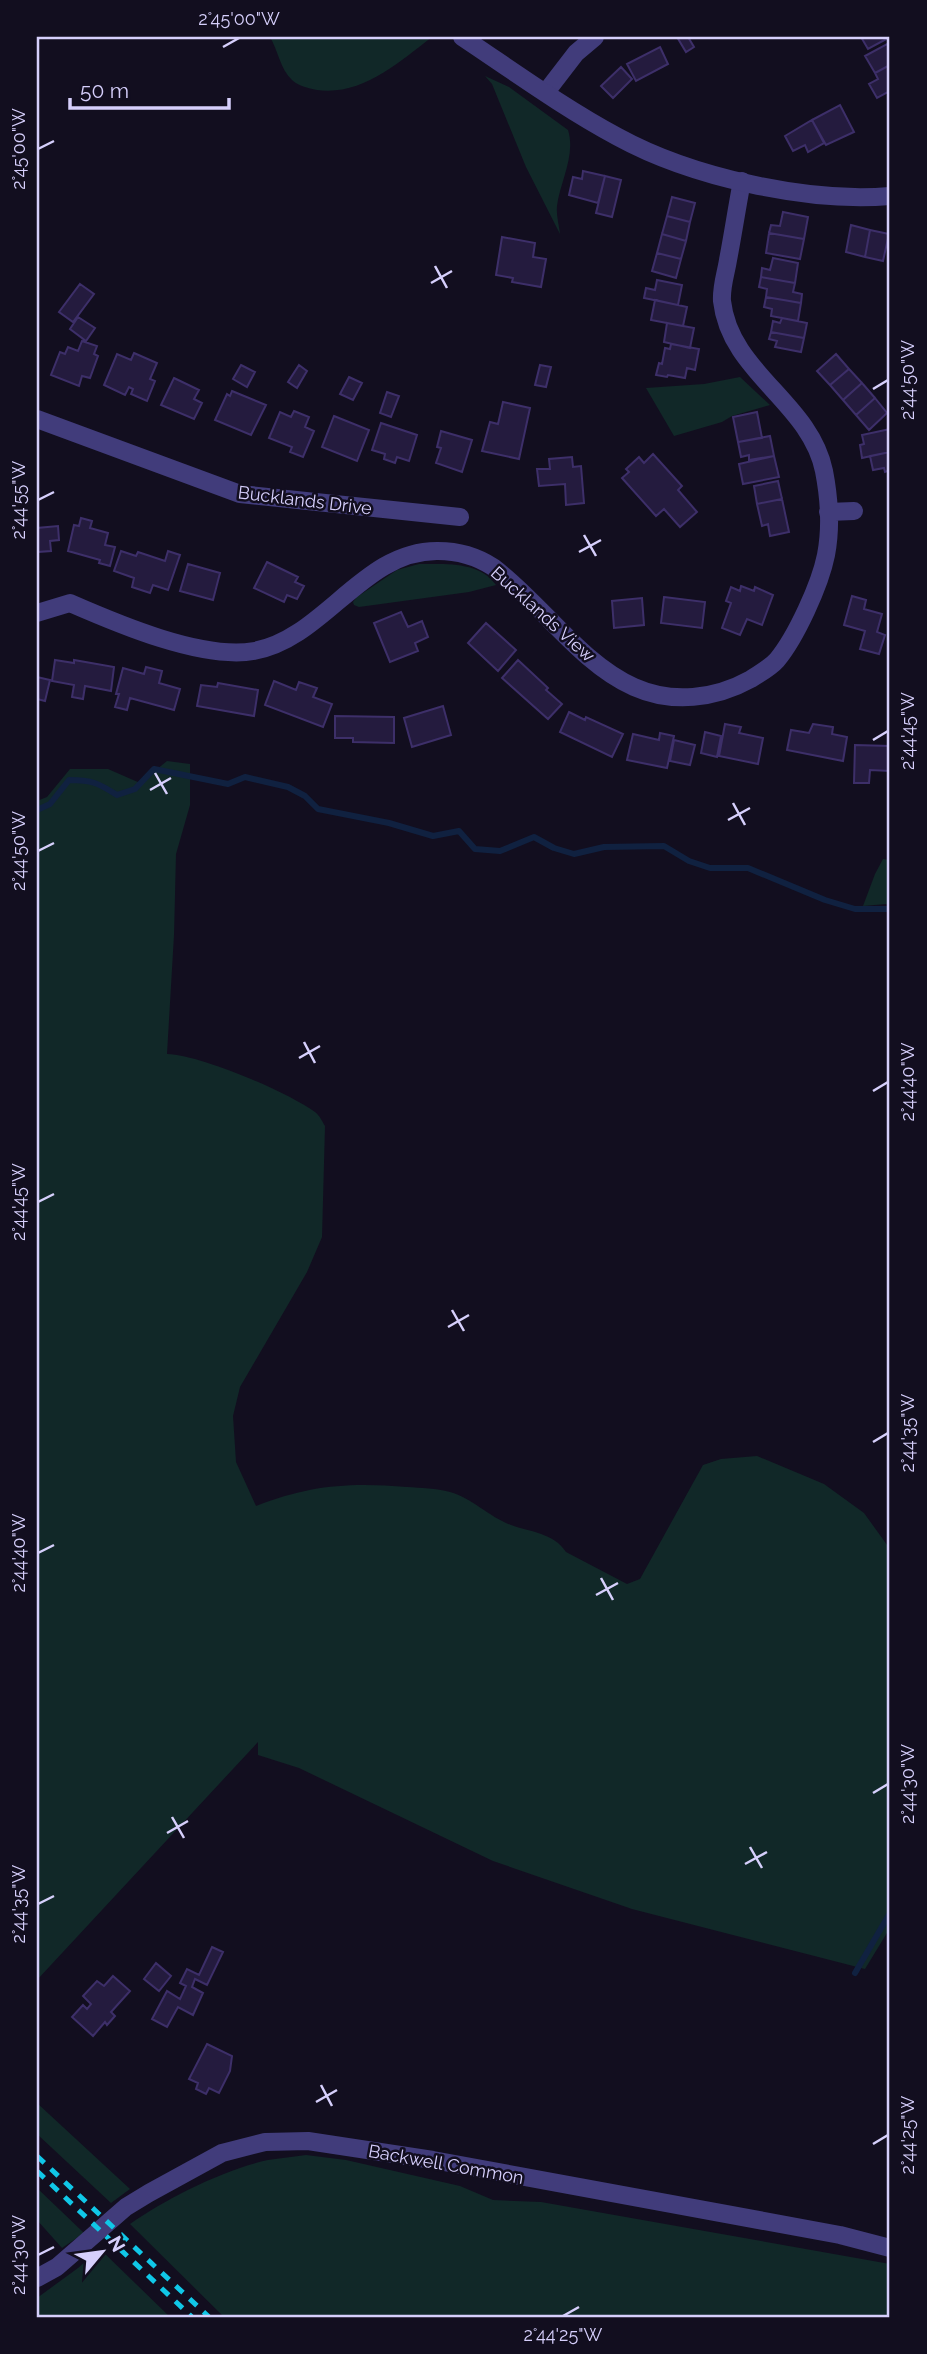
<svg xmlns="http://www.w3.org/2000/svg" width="927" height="2354" font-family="Raleway,sans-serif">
<rect width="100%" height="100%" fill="#120e1f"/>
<path fill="#112828" d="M270,37H432C398,63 362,96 317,90C308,88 298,86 292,80C280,69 278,50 270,37Z
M485,76L509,87L568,130C576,155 560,182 557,206C556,215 559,225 560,234L526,167L492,84Z
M740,377L770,405L732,416L722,422L674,436L646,388L704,384Z
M419,564C444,564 480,561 496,585L469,592L359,607L354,605L353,602L357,597L397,570Z
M167,761L190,764V805L176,854L174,935L167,1054C201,1055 287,1092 315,1112C320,1116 322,1121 325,1126L322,1237L307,1272L240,1387L233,1416L236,1462L256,1506C309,1485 350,1482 407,1487C421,1488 436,1488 450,1492C472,1498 489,1517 511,1525C530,1532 554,1533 566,1552L627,1584L640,1579L703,1465L721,1459L757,1456L824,1484L864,1513L890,1549V1928L865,1969L632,1909L493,1861L299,1768L258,1755V1742L37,1980V801L47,797L70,769H108L140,783Z
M883,859L890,860V906L886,904L863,906L875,874Z
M37,2103L130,2189L111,2203L37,2134Z
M306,2155L346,2160L460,2186L493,2200L541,2202L890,2264V2317H224L130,2224C165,2199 225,2169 268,2160C280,2158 294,2157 306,2155Z
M37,2188L84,2233L62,2248L37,2220Z
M100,2249L170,2317H37V2298L78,2268Z"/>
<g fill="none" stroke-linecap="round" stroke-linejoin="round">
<path stroke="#102140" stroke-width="6" d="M37,810L50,804L69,780C92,780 98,783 117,795L135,789L154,769L228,784L245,777L288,787L305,796L318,809L389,823L433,836L459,831L475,849L500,851L534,837L554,848L574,854L604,847L664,846L689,861L710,868H748L825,900L855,909H890
M855,1973L890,1913"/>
</g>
<path fill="#241b3e" stroke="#3d2f69" stroke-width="2" d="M677,37H688L694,47L686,52Z
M861,37H890L868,49Z
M887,44L890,50V65L875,73L865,56Z
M660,47L668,64L636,81L627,64Z
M890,65V91L877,98L869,84L878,79L875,73Z
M621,67L632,79L613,98L601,86Z
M840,105L854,132L826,145L812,120Z
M812,120L824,143L808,152L805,145L793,151L785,136Z
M583,171L605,176L598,203L569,195L573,177L582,179Z
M605,176L621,180L612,217L596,213Z
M672,197L695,203L690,222L667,216Z
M783,212L808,217L804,239L769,233L771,225L780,226Z
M667,216L690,222L686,241L662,234Z
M851,225L870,230L865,257L846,252Z
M870,230L889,234L883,261L865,257Z
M769,233L804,239L800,259L766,253Z
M662,234L686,241L681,259L657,253Z
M502,237L535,243L533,257L546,259L541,287L512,282L513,278L496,275Z
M657,253L681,259L676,278L652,271Z
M773,258L798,263L795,283L761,277L762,268L770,270Z
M761,277L795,283L793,292L802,294L801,303L766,297L767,289L759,287Z
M657,280L682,285L678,305L644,298L646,288L655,290Z
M80,284L94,294L73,322L59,312Z
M766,297L801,303L798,321L771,316L772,309L764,307Z
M655,300L687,307L683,326L651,320Z
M78,317L95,328L86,341L70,329Z
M782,318L807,323L804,338L771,332L773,321L780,323Z
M667,323L694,328L690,348L664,342Z
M771,332L804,338L801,352L775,347L777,341L769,339Z
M82,341L97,346L94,354L98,356L90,378L82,376L79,386L51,375L60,352L65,354L68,347L78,351Z
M671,344L699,349L695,370L687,368L685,378L668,375L667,377L656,375L659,363L662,364L665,348L670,349Z
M134,353L157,363L150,379L155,381L147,401L131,394L133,389L129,387L125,395L104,385L117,354L131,360Z
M836,354L849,369L830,385L817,371Z
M241,365L255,372L247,387L233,379Z
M299,365L307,371L297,388L288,382Z
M540,365L551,367L546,387L535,385Z
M849,369L862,383L843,400L830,385Z
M349,377L362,383L353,400L340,394Z
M174,378L199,390L194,399L202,403L194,419L161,405Z
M862,383L875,398L856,415L843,400Z
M232,391L266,405L251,435L215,420L227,394L230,396Z
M387,392L399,396L391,417L380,413Z
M875,398L887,413L869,430L856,415Z
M503,402L530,408L519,459L482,451L490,422L498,424Z
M294,411L309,417L305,427L314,431L303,457L290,452L292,447L269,438L280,412L291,417Z
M757,412L762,438L738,442L733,417Z
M334,416L369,430L357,461L322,447Z
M381,423L417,435L409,461L397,457L395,463L384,459L385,454L372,450Z
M890,429V452L862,458L860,445L864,444L862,435Z
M441,431L472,440L462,472L436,463L441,448L437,447Z
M770,436L774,456L749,460V455L741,457L738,442Z
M890,452V470L885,472L884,468L873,470L870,456Z
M653,454L682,486L678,490L697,512L680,527L664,509L656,516L622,478L629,472L626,469L639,457L644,463Z
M774,456L779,477L743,484L739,464Z
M572,457L573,467L581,466L584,503L566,505L565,484L539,486L537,469H550L549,459Z
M778,481L782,499L757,504L754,486Z
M782,499L789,532L770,536L768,524L762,526L757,504Z
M81,518L92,521L90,528L108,533L105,545L115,547L110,566L99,563L100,560L68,551L74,525L79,526Z
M58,526L59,540L50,541L51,551L38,552L37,558V528Z
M121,551L136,556L138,552L165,561L168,551L180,555L168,590L153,585L150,593L132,587L134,578L114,571Z
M267,562L298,577L295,582L304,586L297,599L287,595L284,602L254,588Z
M188,564L220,573L213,600L180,591Z
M741,586L754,591L755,587L773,595L762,625L747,619L740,635L722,628L731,603L726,601L731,587L740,591Z
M852,596L866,600L864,609L882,614L877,632L885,635L879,654L860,649L865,631L844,625Z
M664,597L705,602L702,628L661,623Z
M642,598L644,625L614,628L612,601Z
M401,612L408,627L422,621L428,637L415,643L418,651L390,662L374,623Z
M486,623L516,650L498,671L468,643Z
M55,660L74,663V660L114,667L111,691L85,686L83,699L72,697L74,685L52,681Z
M518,660L548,688L546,690L562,704L548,719L502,678Z
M146,667L162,671L159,683L180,689L174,710L130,698L127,710L115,707L119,694H116L123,668L144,674Z
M37,677L50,680L45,701L37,699Z
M274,681L296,690L299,682L317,688L313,697L332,704L323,727L265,705Z
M218,683L258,690L254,716L197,706L201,685L217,687Z
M443,706L451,735L412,747L404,718Z
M569,712L585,720L586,717L623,734L612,757L560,732Z
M335,716L394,717V743L353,742V738H335Z
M725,724L741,727L739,733L763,738L758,764L719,756Z
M813,724L833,727L832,734L847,737L843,761L787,750L791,730L809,733Z
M705,732L721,736L717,757L701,753Z
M660,733L674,736L667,768L627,760L633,734L659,740Z
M674,740L695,745L690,765L670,761Z
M855,745L890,746V771L870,770L869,783H854Z
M212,1947L223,1952L207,1985L195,1979L192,1987L203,1993L193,2015L178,2007L167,2027L152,2019L167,1991L180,1999L186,1986L180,1983L187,1969L199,1975Z
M156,1963L171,1976L159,1991L144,1979Z
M113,1976L130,1991L111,2012L115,2016L107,2025L105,2022L93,2036L72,2017L83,2005L87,2009L91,2004L83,1996L97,1981L104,1986Z
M207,2044L232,2056L230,2071L219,2093L209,2088L206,2094L196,2089L198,2083L189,2079Z"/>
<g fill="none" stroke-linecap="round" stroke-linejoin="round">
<path stroke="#413c7b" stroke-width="18" d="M546,92L576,53L595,37
M37,419L240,494L460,517
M828,512L854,511
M37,613L70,603C118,624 202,660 254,651C325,638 363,550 438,551C458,551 476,556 493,567C541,603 580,663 634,687C672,704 715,699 751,679C760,673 770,668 777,660C796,637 820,585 826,555C831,529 829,497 824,471C810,402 730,373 722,301C721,287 726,273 728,260C733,234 737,207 742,181
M37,2278L57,2267L126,2207L149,2193L222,2153L265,2142L308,2141L433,2160L840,2235L890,2248"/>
<path stroke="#413c7b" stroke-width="18" d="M462,37C513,71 564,108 618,137C691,177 808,203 890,196"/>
<path stroke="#10c7e7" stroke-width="5" stroke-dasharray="10 9" stroke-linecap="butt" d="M37,2156L209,2317
M37,2171L192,2317"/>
</g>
<path fill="none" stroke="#d6cffc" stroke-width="2.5" d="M223,47L239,38M38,149L54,141M435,266L447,288M431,283L452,271M873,389L888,380M38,500L54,492M584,535L596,556M579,552L601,540M873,740L888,731M155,773L167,794M150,790L171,778M733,803L745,825M728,820L750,808M38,851L54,843M304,1042L315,1063M299,1058L320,1046M873,1091L888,1082M38,1202L54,1194M452,1310L464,1331M448,1327L469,1315M873,1442L888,1433M38,1553L54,1545M601,1578L613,1600M596,1595L618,1583M873,1793L888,1784M172,1817L184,1838M167,1833L188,1821M750,1847L762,1868M745,1864L767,1852M38,1904L54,1896M321,2085L332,2106M316,2102L337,2090M873,2144L888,2135M38,2255L54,2247M563,2316L579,2307"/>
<g text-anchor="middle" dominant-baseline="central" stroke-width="5" stroke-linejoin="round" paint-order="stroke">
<g font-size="18" fill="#d6cffc" stroke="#120e1f">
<text transform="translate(305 500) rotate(7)">Bucklands Drive</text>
<text transform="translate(543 614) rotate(42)">Bucklands View</text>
<text transform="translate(446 2164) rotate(10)">Backwell Common</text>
</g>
</g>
<rect width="927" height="2354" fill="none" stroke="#120e1f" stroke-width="77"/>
<g transform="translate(102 2252) rotate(61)" stroke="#120e1f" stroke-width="5" paint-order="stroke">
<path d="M0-5L12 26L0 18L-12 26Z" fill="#d6cffc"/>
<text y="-10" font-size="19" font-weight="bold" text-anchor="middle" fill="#d6cffc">N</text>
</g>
<path d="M70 98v10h159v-10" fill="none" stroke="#d6cffc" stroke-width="3.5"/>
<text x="80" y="98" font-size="21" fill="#d6cffc" stroke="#120e1f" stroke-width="5" paint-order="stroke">50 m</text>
<rect x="38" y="38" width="850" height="2278" fill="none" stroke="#d6cffc" stroke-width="2.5"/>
<g font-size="18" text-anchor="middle" fill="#d6cffc">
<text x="239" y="25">2°45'00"W</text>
<text transform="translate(19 149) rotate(-90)" y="6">2°45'00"W</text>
<text transform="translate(908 380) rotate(-90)" y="6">2°44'50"W</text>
<text transform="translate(19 500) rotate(-90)" y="6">2°44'55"W</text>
<text transform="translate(908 731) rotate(-90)" y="6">2°44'45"W</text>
<text transform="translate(19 851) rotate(-90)" y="6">2°44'50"W</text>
<text transform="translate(908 1082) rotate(-90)" y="6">2°44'40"W</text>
<text transform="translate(19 1202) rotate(-90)" y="6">2°44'45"W</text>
<text transform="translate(908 1433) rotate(-90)" y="6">2°44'35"W</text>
<text transform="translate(19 1553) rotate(-90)" y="6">2°44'40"W</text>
<text transform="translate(908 1784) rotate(-90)" y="6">2°44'30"W</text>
<text transform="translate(19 1904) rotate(-90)" y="6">2°44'35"W</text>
<text transform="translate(908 2135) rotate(-90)" y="6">2°44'25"W</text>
<text transform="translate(19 2255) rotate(-90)" y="6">2°44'30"W</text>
<text x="563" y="2341">2°44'25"W</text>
</g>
</svg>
